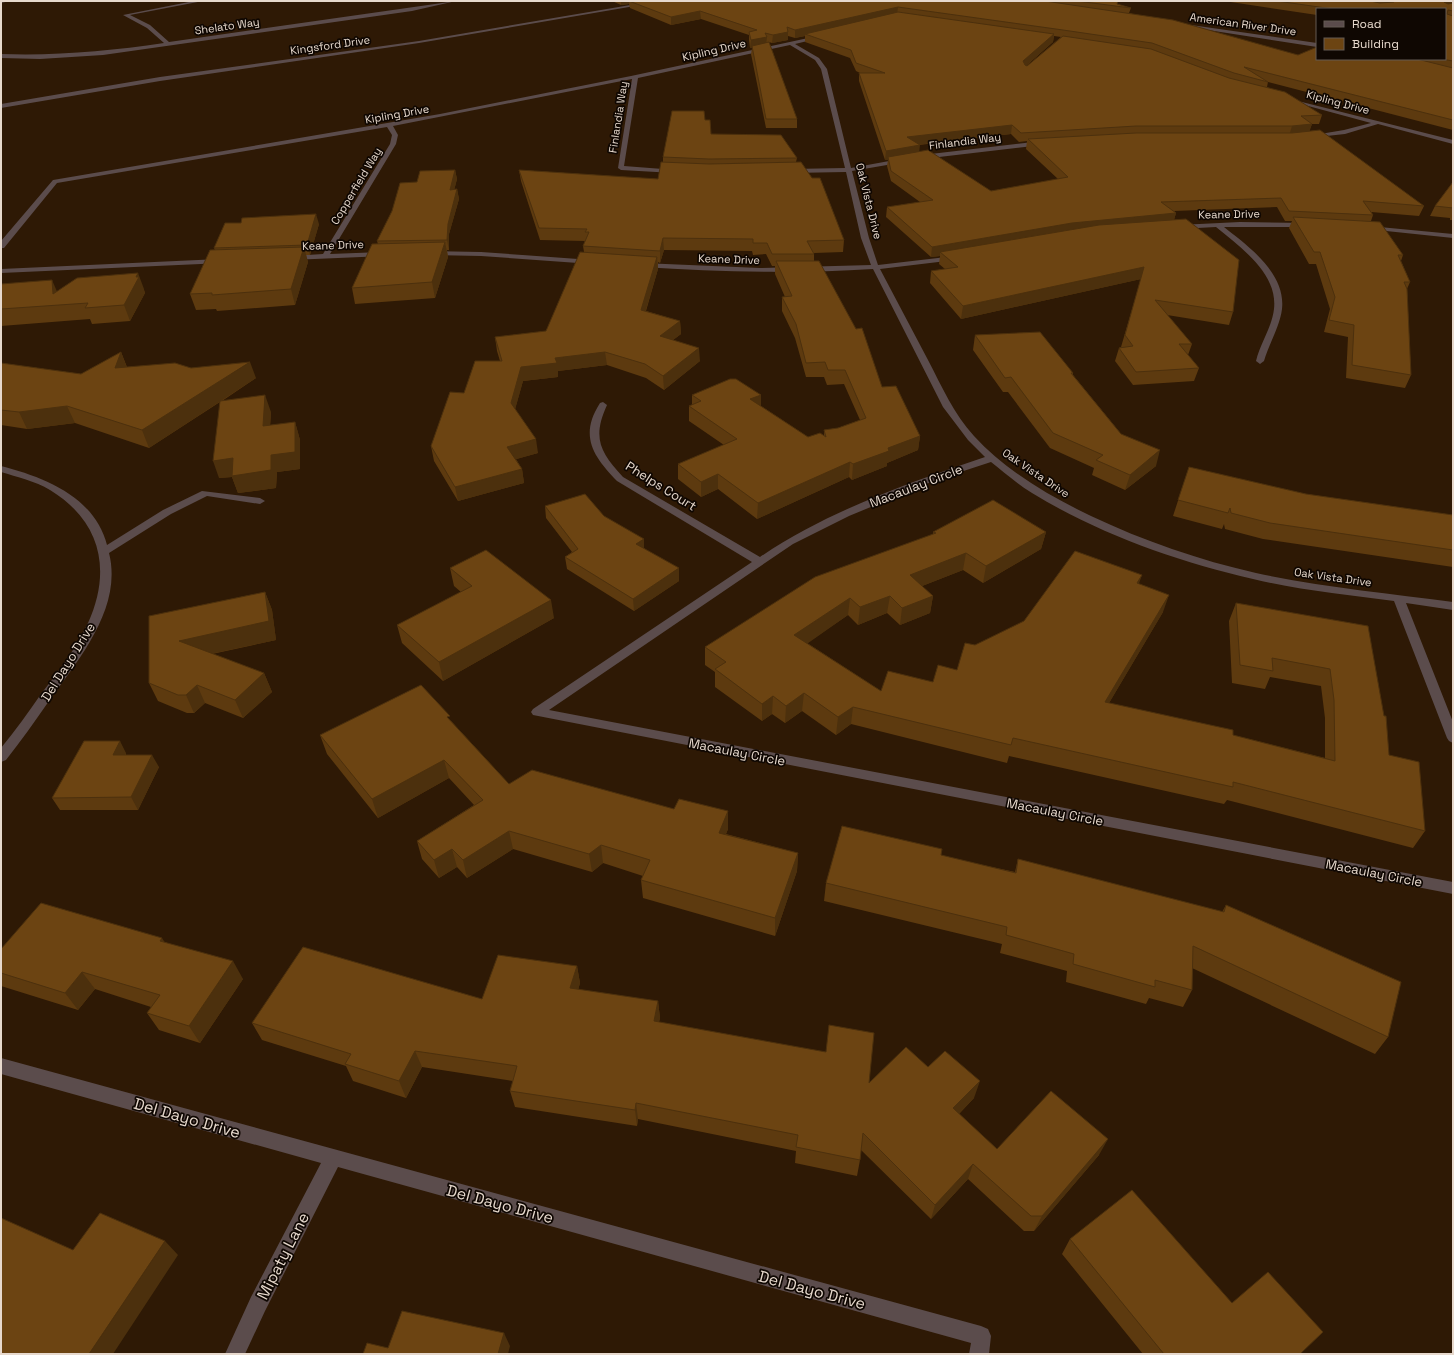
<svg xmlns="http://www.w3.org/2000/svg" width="1454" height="1355" font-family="'Space Grotesk',sans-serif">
<rect width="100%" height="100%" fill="#2e1905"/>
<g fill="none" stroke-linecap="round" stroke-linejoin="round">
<path fill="#5b4c4c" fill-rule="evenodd" d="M1,1H10L1,3Z
M194,1H203L130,15L150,25L169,42L456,1L412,11L103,55L40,59L1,58V54C56,56 110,51 164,43L147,28L123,15Z
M654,1H664L419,43L160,81L1,108V104L160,77L419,41Z
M1184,24L1317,43V47L1182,26Z
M822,35L824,37L795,44L819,58L827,69L851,168L922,155L1042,141L1045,143L1042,145L922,159L852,171L869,238L878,265L955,256L959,258L955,260L880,269C896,299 912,330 928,360C942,387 954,414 974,436C1006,471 1049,496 1091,516C1144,541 1199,560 1256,573C1321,587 1387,593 1453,602V610L1406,603L1453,722V743L1449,741L1447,738L1394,601C1347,595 1299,590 1253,579C1176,561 1099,534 1032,493C1017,484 1004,472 991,462L936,480L849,516L793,544L549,710L1453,882V894L533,715L531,712L533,709L752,562L617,481C593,456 579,436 600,403L603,402L607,405C592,438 600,452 623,477L760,557C828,511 908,483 985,457L968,440L943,407L873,269C796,274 719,272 642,267L638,265L642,263L760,268L871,265L861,238L846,172L791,173L788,171L791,169L845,168L821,69L815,60L790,45L638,78L624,166L676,170L677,171L674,173L621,170L618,168L632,79L393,126L398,135L396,144L330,254L382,252H385V256L291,260L287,258L291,256L323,254L390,144L392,135L387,127L57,183L4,248H1V241L53,180L440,114L631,76Z
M1286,98L1453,140V144L1378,124L1345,134L1308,138V136L1344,130L1371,123L1286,100Z
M1240,222L1306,223L1310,225L1306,227H1224C1248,246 1286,273 1282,309C1280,326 1269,344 1264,361L1260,364L1256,361C1260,344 1272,327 1274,309C1278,273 1240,247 1216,227L1179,229L1175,227L1179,225Z
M1369,226L1453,234V238L1367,229V227Z
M428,251L481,252L592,260L596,262L592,264L481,256L431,255H428Z
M220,259H223V263L1,273V269Z
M1,466C44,477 95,497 107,545L163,510L202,491L260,498L265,501L260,504L207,496L171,514L109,553C123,608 78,660 49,701C35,721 21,741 6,760L1,762V748C15,731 28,713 41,694C58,672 76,649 88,623C112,570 101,521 50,490C35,481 17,477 1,472Z
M1,1058L981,1326L988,1329L991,1336L989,1354H969L971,1343L338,1167L265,1311L245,1354H225L251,1297L321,1163L1,1074Z"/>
</g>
<path fill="#5d3a0f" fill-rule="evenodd" d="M612,1H1118L1117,4L1131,8L1129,13L1298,55L1317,59H1445V9H1317V15L1224,1H1453V130L1268,82L1267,87L1322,115L1319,124H1312L1309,131L1424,206L1419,216L1371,212L1373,215L1371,221L1403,255L1401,261L1410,282L1407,289L1411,375L1405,388L1346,378L1348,337L1324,332L1330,309L1316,264H1309L1289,228L1292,221H1285L1277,207L1174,211L1176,213L1174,220L1233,312L1229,325L1167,315L1192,344L1188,355L1199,368L1194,381L1133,385L1115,361L1119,348L1121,347L1141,279L961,319L930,283L931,271L945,269L939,264L940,256L931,257L886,217L887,207L920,202L891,181L887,166L888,160H885L859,81V73H860L856,71L850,58L805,42V36L795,38L788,36V40L772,43L769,42L797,119V128H766L751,54L752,48H750L749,40V35L701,19L671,25L630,8L629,4L621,5ZM1054,36L1061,37L1027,66H1026L1053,42ZM1011,134L1019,142L1027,141L1026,149L1058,179L991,191L919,152V145Z
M705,120L711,134L797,158L796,162L844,240L843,252L814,253V261L882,387L920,436L918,450L887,463V466L852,480L849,477L757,519L718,489L701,497L678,479V464L724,445L689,421V406L692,405V395H761V406L808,437L824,435V430L838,428L860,420L844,384L827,385L824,377H806L795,338L782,311V297H785L775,274V266H772L766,254L753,255L752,251L664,250L660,263L658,262V269L646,311L680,321L681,334L673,340L700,361L664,390L646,378L607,365L558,371V377L523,381L515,409L538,453L516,459L522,469L524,483L458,501L434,461L431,446L464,393L500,361L497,351L495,337L546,331L584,252L583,246L585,241L540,240L521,181L519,170L658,179L663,162V157Z
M455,170L457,179L454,190L457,189L459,199L449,234V250H447L448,257L435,298L355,304L352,288L378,244L377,241L417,182Z
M1453,182V220H1450V218L1430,216L1435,206Z
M319,224L310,255H306L308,262L295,305L217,311L216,309L196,310L190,294L215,250L214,248Z
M1,284L57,291L144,289V290L145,293L130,321L92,324L90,319L1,326Z
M975,335L1073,373V375L1121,434L1156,466L1125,490L1092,475L1094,468L1050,448L1008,392H1003L973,350Z
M121,352L127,367L191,368L256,378L222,401L271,412L270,426L295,422L300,440V469L277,472L276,488L238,493L232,477L219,478L220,402L149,448L75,423L27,429L1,425V363L81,374Z
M1189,467L1306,494L1453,515V567L1263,539L1225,529L1224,524L1222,529L1173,516Z
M545,506L644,548L679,581L634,611L567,569L565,557L572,552L546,518Z
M933,532H1046L1041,549L983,583L963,570L922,586L933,596L930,613L900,625L887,613L858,625L848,615L807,643L881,691L933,682L957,670L975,645L1139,584L1163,612L1109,703L1233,735L1325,758V718L1321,686L1270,677L1265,689L1232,683L1229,621L1236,603L1368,626L1389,755L1425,831L1413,848L1227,800L1224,804L1009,756L1007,763L851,724L836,735L802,711L785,723L772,714L762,721L715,687V672L705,665V647L933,534Z
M450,568L554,618L443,681L402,643L397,625L461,592L454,586Z
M265,592L272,610L276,640L212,654L264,673L272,692L243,718L205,703L194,713H187L158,701L149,683Z
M451,721L509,784L674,809L728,811V829L726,834L798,853L797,871L775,936L643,898L641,880L643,876L603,863L592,872L513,849L467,878L457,867L439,878L422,859L417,841L474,805L449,778L378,818L327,754L320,735Z
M126,753V755L159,767L138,810H60L52,798Z
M941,856L1015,872L1018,859L1222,912L1226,905L1388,1037L1375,1054L1192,968V990L1183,1007L1149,998L1146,1004L1066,982L1067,971L1000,953L1002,944L824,901L826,883Z
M165,942L243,979L200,1043L159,1030L147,1013L151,1007L95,989L78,1010L1,986V949Z
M577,966L580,983L578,990L658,1001L660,1018L659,1022L869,1083L928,1067L974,1098L959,1114L997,1149L1099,1155L1034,1231H1024L968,1179L931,1219L861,1150L860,1160L857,1176L795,1163L796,1151L638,1119L637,1126L515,1107L510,1091L513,1081L422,1067L406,1098L353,1081L346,1066L262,1040L252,1023L482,999Z
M1070,1239L1232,1303L1300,1354H1143L1062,1254Z"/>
<path fill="#4c300d" d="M621,1H629V4L621,5Z
M1446,1H1453V2L1452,4L1443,9L1444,2Z
M898,7L897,15L805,34V36L795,38V30Z
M700,11L701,19L671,25V17Z
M788,32V40L772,43L773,35Z
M1054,34L1053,42L1022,69L1023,61Z
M767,37L766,45L752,46V48H750L751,40Z
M1312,124L1309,133L1289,136L1292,126Z
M1012,125L1011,134L907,146V137Z
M920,145L919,154L888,157V160H885L886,151Z
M455,170L457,179L452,199L450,190Z
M457,189L459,199L449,234V250L447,240L448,224Z
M1176,213L1173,223L940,252V256L931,257L932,247L1072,223Z
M316,214L319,224L310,255L307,245Z
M663,238L664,250L660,263V251Z
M445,242L448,257L435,298L432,282Z
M304,247L308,262L295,305L291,289Z
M657,257L658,269L642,323L641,310Z
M1144,267L1141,279L961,319L963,306Z
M138,273L144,289V290L145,293L130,321L124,305Z
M52,280L59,296L53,294Z
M680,321L681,334L661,349L660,336Z
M699,348L700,361L664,390L663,376Z
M121,352L127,368H115Z
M605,352L607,365L558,371V377L523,381L513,417L511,403L521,367L555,358Z
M250,362L256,378L149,448L142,430Z
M265,395L271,412L269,444L263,426Z
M761,395V410L750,399Z
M67,406L75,423L27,429L19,412Z
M295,422L300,440V469L277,472L276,488L238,493L232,477L219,478L213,461L233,458L271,455Z
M920,436L918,450L887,463V466L852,480L853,464L888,448Z
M536,439L538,453L510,461L507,447Z
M1160,450L1156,466L1125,490L1130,475Z
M850,462L849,477L757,519L758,503Z
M522,469L524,483L458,501L455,487Z
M718,474V489L701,497V482Z
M1046,532L1041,549L983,583L986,566Z
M644,539V551L636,544Z
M966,553L963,570L907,592L910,575Z
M679,568V581L634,611L633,599Z
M1142,575L1136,592L1137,583Z
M265,592L272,610L276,640L187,659L179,641Z
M1169,595L1163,612L1099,720L1105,702Z
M890,596L887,613L858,625L860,607Z
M933,596L930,613L900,625L902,608Z
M850,598L848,615L794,653V635Z
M551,600L554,618L443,681L439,662Z
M264,673L272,692L243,718L235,700Z
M197,685L205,703L194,713L186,695Z
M804,693L802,711L785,723L786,706Z
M773,696L772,714L762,721V704Z
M853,707L851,724L836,735L838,717Z
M120,741L126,753L120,768L113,755Z
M152,755L159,767L138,810L131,797Z
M444,760L449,778L378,818L372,799Z
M728,811V829L719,851V833Z
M509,831L513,849L467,878L463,860Z
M601,845L603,863L592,872L589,854Z
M452,849L457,867L439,878L434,860Z
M798,853L797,871L775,936V918Z
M162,938L173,955L160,941Z
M233,961L243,979L200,1043L189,1026Z
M577,966L580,983L574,1006L570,988Z
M82,972L95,989L78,1010L65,993Z
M658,1001L660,1018L655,1038L654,1021Z
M415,1051L422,1067L406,1098L399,1081Z
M980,1081L974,1098L948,1125L953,1108Z
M636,1103L638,1119L637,1126L635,1110Z
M1108,1139L1099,1155L1034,1231L1042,1216Z
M973,1164L968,1179L931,1219L935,1205Z
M165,1241L178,1255L113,1354H89Z
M504,1333L510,1346L508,1354H498Z"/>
<path fill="#6c4412" stroke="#4c300d" d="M629,1H1045L1173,20L1298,55L1317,47V59H1417L1453,68V120L1244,67L1268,82L1234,73L1152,43L1063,30L898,7L795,30L787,27L788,32L773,35L765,33L767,37L751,40L749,32L757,30L700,11L671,17Z
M1077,1H1118L1117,4L1131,8Z
M1277,1H1370L1380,3L1394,2V1H1446L1444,2L1448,4L1453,3V11L1448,10L1447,14L1453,16V61L1441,59H1445V9H1333Z
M898,12L1054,34L1023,61L1025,65L1027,66L1063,36L1151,49L1229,78L1285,92L1322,115L1301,116L1312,124L1292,126H1136L1021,133L1012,125L907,137L920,145L886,151L859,73H885L856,63L851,50L805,34Z
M769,42L797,119H766L752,46Z
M672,111H704L705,120H710L711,134L781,135L797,158L709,159L663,157Z
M1320,130L1424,206L1363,201L1373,215L1289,211L1281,198L1161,202L1176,213L1072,223L932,247L887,207L933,200L891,171L888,157L928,150L991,191L1068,177L1028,139L1136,133H1292Z
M661,162L709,164L801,162L812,178H820L844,240L807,241L814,254H772L767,243H753V239L663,238L660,251L583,246L589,232H585L587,229L539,228L519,170L658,179Z
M455,170L450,190L457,189L448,224L447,240L377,241L392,211L400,183L417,182L420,171Z
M1453,182V208L1435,206Z
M316,214L307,245L214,248L225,223H241L242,218Z
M1293,217L1380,222L1403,255H1398L1410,282H1404L1407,289L1411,375L1352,365L1354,325L1329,320L1335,297L1320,252H1314Z
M1186,219L1239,260L1233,312L1155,300L1192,344H1179L1199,368L1136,372L1119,348L1133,346L1125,335L1144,267L963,306L931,271L958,267L940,252L1099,225Z
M445,242L432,282L352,288L372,244Z
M304,247L291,289L212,295V293L190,294L210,250Z
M580,252L657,257L641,310L680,321L660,336L699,348L663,376L645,364L605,352L555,358L557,363L521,367L511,403L536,439L507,447L522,469L455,487L431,446L450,392L464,393L475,361H502L495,337L546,331Z
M776,261H819L856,329L862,328L882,387L896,386L920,436L888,448L889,451L853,464L850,462L758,503L718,474L701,482L678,464L737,439L689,406L701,401L692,395L730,379H736L761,395L750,399L808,437L820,433L826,437L824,430L838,428L866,418L845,370H828L825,362L806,363L796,324L782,297L792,296Z
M138,273L136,277H139L124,305L85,308L88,303L1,309V284L52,280L53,294L77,278Z
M1040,332L1073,373H1071L1121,434L1160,450L1130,475L1096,460L1103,455L1053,433L1011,377L1005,378L975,335Z
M121,352L115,368L175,363L191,368L250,362L142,430L67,406L19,412L1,410V363L81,374Z
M265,395L263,426L295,422V452L271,455V470L232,476L233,458L213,461L220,401Z
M1189,467L1306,494L1453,515V550L1270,523L1231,513L1230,508L1228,513L1178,500Z
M585,494L604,516L644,539L636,544L679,568L633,599L565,557L578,549L545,506Z
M993,500L1046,532L986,566L966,553L910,575L933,596L902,608L890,596L860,607L850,598L794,635L881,691L888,671L933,682L938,665L957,670L965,643L975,645L1024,621L1075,551L1142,575L1137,583L1169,595L1105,702L1233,730V735L1335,761L1334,700L1330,669L1272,658L1273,671L1240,665L1236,603L1368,626L1384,716H1386L1389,755L1419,762L1425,831L1233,782V787L1013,738L1011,745L853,707L838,717L804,693L786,706L773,696L762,704L715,669L726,662L705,647L815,577L936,533L933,532Z
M486,550L551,600L439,662L397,625L472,586L450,568Z
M265,592L269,621L179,641L264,673L235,700L197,685L186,695H178L149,683V616Z
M421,685L450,716L447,717L509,784L532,770L674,809L679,799L728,811L719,833L798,853L775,918L641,880L650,860L601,845L589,854L509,831L463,860L452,849L434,860L417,841L483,800L444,760L372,799L320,735Z
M84,741H120L113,755H152L131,797L52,798Z
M842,826L942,849L941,855L1016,873L1018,859L1224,912L1226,905L1401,982L1388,1037L1193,946L1192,990L1155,980V987L1073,964L1074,954L1006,935L1007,927L826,883Z
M41,903L162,938L160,941L233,961L189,1026L147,1013L160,995L82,972L65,993L1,973V949Z
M303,947L482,999L498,955L577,966L570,988L658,1001L654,1021L826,1052L829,1025L874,1033L869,1083L906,1047L928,1067L945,1051L980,1081L953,1108L997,1149L1051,1091L1108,1139L1042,1216H1031L973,1164L935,1205L863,1133L860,1160L796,1147L798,1135L636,1103L635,1110L510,1091L517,1066L415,1051L399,1081L345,1064L351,1054L252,1023Z
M1132,1190L1232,1303L1268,1272L1323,1332L1300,1354H1164L1070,1239Z
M100,1213L165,1241L89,1354H1V1218L73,1250Z
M402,1311L504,1333L498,1354H363L367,1343L388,1348Z"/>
<g text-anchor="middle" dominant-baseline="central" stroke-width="3.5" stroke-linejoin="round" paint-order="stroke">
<g font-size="11" fill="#e7d9cd" stroke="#0f0702">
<text transform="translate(1243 24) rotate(8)">American River Drive</text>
<text transform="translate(227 26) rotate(-8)">Shelato Way</text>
<text transform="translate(330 45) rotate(-8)">Kingsford Drive</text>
<text transform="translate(714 50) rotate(-13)">Kipling Drive</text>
<text transform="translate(1338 102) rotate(15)">Kipling Drive</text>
<text transform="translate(397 114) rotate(-10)">Kipling Drive</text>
<text transform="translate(618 117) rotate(-81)">Finlandia Way</text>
<text transform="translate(965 141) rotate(-7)">Finlandia Way</text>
<text transform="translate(356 186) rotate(-59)">Copperfield Way</text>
<text transform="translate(869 201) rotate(76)">Oak Vista Drive</text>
<text transform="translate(1229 214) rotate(-1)">Keane Drive</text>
<text transform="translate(333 245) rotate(-2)">Keane Drive</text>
<text transform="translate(729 259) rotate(2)">Keane Drive</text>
<text transform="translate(1036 473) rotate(34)">Oak Vista Drive</text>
<text transform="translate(1333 577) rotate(8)">Oak Vista Drive</text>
</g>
<g font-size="13" fill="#e7d9cd" stroke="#0f0702">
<text transform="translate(661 486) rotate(32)">Phelps Court</text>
<text transform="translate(916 486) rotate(-21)">Macaulay Circle</text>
<text transform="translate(68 662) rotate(-58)">Del Dayo Drive</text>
<text transform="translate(737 752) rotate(11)">Macaulay Circle</text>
<text transform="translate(1055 812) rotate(11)">Macaulay Circle</text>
<text transform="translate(1374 873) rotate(11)">Macaulay Circle</text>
</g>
<g font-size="16" fill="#e7d9cd" stroke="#0f0702">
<text transform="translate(187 1118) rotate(16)">Del Dayo Drive</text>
<text transform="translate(500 1204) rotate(15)">Del Dayo Drive</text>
<text transform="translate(283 1256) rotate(-63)">Mipaty Lane</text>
<text transform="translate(812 1290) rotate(15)">Del Dayo Drive</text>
</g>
</g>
<rect width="1454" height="1355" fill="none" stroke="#e7d9cd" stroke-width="4"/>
<rect x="1316" y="8" width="130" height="52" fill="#0f0702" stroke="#655b53"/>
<rect x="1324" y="21" width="20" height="6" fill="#5b4c4c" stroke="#655b53"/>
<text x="1352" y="28" font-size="12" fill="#e7d9cd">Road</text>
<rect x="1324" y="38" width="20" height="12" fill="#6c4412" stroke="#655b53"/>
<text x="1352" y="48" font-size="12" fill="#e7d9cd">Building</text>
</svg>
